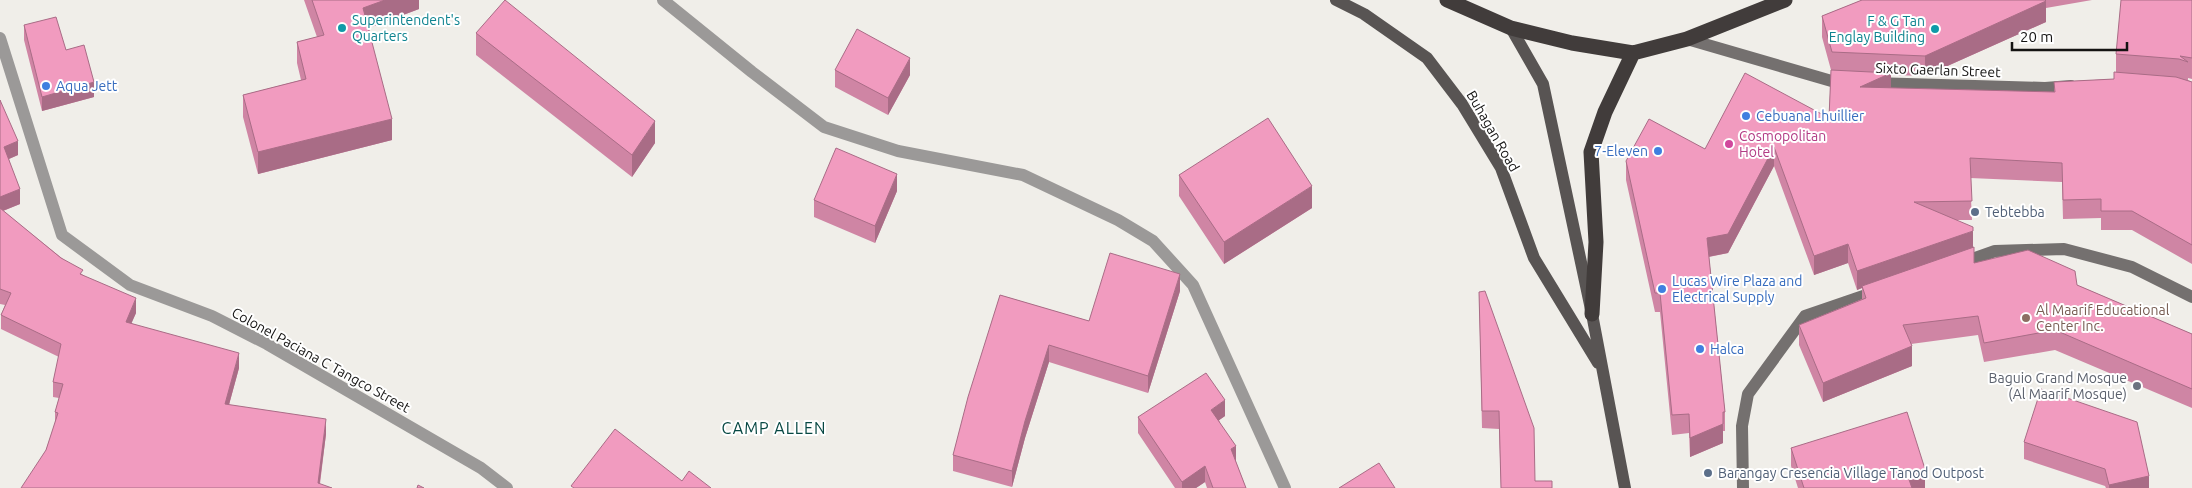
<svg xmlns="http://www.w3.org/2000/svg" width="2192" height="488" font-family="Ubuntu,sans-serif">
<rect width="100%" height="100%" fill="#f0eee9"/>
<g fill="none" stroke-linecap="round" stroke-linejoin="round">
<path stroke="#9b9998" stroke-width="12" d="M663,0L752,72L824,127L898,151L1023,175L1118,220L1153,241L1193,285L1285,488
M0,38L62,235L130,285L212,316L267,344L481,468L507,488"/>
<path stroke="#74706f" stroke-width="12" d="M1687,39L1835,82H1846
M1873,83L2045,88L2071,86
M1958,264L1995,251L2064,249L2132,267L2192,297
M1743,488L1742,426L1748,394L1805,316L1878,291"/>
<path stroke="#585453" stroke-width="12" d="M1336,0L1364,14L1427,58L1462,104L1501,168L1534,258L1598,363
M1511,28L1543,84L1592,314L1625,488"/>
<path stroke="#413c3b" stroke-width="15" d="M1447,0L1511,28L1572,43L1633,53L1687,39L1785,0
M1592,314L1596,242L1591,152L1605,112L1633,53"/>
</g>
<path fill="#cf85a4" d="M304,0H419V9L369,28L392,140L258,174L243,117V95L301,80L297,63V42L317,37Z
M1862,0H2092L2046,8V22L1925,76L1891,75V88L2054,92V82L2114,79L2116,72V54L2192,0V79L2188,78V80L2192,82V264L2132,230H2101V218L2063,219L2062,182L1970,178L1972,220H1957L1973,247L1974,263L2077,285L2192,334V408L2055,350L1984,362L1978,335L1911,344L1912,366L1823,402L1799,345V325L1862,299V288L1857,290L1848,263L1814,275L1774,166L1728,253L1709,257L1725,412V431H1723V443L1690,457L1689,433L1672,435L1660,312H1655L1626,180V161L1705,149L1829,118L1831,70L1822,37V16Z
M24,25L66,50L94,97L42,111L24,40Z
M476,33L655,143L632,177L476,55Z
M835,70L910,75L888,115L835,87Z
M0,100L18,155L9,159L20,204L3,211L83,275L136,313L131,323L239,368L229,405L326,434L320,484L46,450L55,424V412L59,398L53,397V382L59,357L1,329V315L5,305L0,304Z
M1179,175L1312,208L1224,264L1179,196Z
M897,191L875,243L814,217V200Z
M1180,291L1148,393L1049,362L1025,438L1012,487L953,471V455L1000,295L1089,321Z
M1479,292L1535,481L1552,488H1501L1499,429L1482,428Z
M1225,416L1219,420L1236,462L1246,488H1207L1205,482L1196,488H1175L1138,433V417Z
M2137,422L2149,488H2106L2105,486L2024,459V442Z
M1791,448L1925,488H1798L1791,466Z"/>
<path fill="#a96c86" d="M385,0H419V9L363,30V8Z
M2046,1V22L1925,76V56Z
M910,58V75L888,115V98Z
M1891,73V92L1860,87Z
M94,82V97L42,111V97Z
M392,119V140L258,174V152Z
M655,121V143L632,177V155Z
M18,141V155L4,161V147Z
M1774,147V166L1728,253L1707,257V238Z
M897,174V191L875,243V226Z
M1312,186V208L1224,264V242Z
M20,189V204L0,212V197Z
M1973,231V250L1862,286V288L1857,290V271Z
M1848,244V263L1814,275V256Z
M1180,274V291L1148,393V376Z
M136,298V313L126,336V322Z
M1049,345V362L1025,438L1012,487V471L1025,421Z
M1912,346V366L1823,402V383Z
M239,353V368L225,419V404Z
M1225,400V416L1211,426V410Z
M326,419V434L319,488L318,483Z
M1723,424V443L1690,457V438Z
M1236,446V462L1231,465V449Z
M1205,466V482L1196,488H1182V482Z
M1925,469V488H1907V474Z
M2149,476V488H2109V485Z"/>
<path fill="#f19bbf" stroke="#a96c86" d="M312,0H385L363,8L392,119L258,152L243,95L306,79L297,42L324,35Z
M505,0L655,121L632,155L476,33Z
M1862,0H2045L2046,1L1925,56L1832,52L1822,16Z
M2121,0H2192V58L2180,56L2188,62L2179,59L2116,54Z
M56,17L66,50L84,45L94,82L42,97L24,25Z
M857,29L910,58L888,98L835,70Z
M1831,70L1891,73L1860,87L2055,92L2054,82L2114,79V72L2176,77L2192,82V245L2132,211H2101V199L2063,200L2062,163L1970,158L1972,201L1914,202L1973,227V231L1857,271L1848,244L1814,256L1774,147L1728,234L1707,238L1725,412H1723V424L1690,438L1689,414L1672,415L1660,293H1655L1626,161L1649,119L1705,149L1745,73L1829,118Z
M0,100L18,141L4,147L20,189L0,197Z
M1268,118L1312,186L1224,242L1179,175Z
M836,148L897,174L875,226L814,200Z
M0,208L61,258L83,270L80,274L136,298L126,322L239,353L225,404L326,419L318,483L332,488H21L46,450L58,413L55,412L63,384L53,382L61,344L1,315L11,293L0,289Z
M1974,247V263L2028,250L2075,271L2077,285L2192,334V389L2055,330L1984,343L1978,316L1903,325L1912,346L1823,383L1799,325L1866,298L1862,286Z
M1110,253L1180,274L1148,376L1049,345L1025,421L1012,471L953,455L968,397L1000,295L1089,321Z
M1485,291L1534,428L1535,481H1552V488H1501L1499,411H1482L1479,292Z
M1206,373L1225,400L1211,410L1236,446L1231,449L1246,488H1213L1205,466L1182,482L1138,417Z
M2041,389L2137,422L2149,476L2109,485L2105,469L2024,442Z
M1907,412L1925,469L1907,474L1912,488H1804L1791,448Z
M615,429L682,481L689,471L711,488H574L571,486Z
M1379,463L1395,488H1339Z
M418,485L424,488H417Z"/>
<g fill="#0f9aa8" stroke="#fff" stroke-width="2">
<circle cx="342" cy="28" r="5"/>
<circle cx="1935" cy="29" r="5"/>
</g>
<g fill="#3f7fe0" stroke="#fff" stroke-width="2">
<circle cx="46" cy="86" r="5"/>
<circle cx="1746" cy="116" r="5"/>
<circle cx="1658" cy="151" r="5"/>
<circle cx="1662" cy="289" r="5"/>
<circle cx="1700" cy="349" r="5"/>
</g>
<circle fill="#d1479c" stroke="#fff" stroke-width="2" cx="1729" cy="144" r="5"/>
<g fill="#5c6f8a" stroke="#fff" stroke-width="2">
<circle cx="1975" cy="212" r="5"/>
<circle cx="1708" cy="473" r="5"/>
</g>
<circle fill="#8d6e63" stroke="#fff" stroke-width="2" cx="2026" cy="318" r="5"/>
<circle fill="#6b7280" stroke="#fff" stroke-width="2" cx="2137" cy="386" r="5"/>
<g text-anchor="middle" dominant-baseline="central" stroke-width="4" stroke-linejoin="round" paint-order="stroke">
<g font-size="14" fill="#0d838f" stroke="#fff" text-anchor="start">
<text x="352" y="20">Superintendent's<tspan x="352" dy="16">Quarters</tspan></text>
<text x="1925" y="21" text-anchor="end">F &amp; G Tan<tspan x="1925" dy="16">Englay Building</tspan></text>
</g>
<g font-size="14" fill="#141312" stroke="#fff">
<text transform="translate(1938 70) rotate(2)">Sixto Gaerlan Street</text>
<text transform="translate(1493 131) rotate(60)">Buhagan Road</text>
<text transform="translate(321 360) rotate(29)">Colonel Paciana C Tangco Street</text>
</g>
<g font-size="14" fill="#366cbe" stroke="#fff" text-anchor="start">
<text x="56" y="86">Aqua Jett</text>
<text x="1756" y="116">Cebuana Lhuillier</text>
<text x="1648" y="151" text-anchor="end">7-Eleven</text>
<text x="1672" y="281">Lucas Wire Plaza and<tspan x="1672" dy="16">Electrical Supply</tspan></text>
<text x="1710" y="349">Halca</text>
</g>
<g font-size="14" fill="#b23c85" stroke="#fff" text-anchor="start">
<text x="1739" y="136">Cosmopolitan<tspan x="1739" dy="16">Hotel</tspan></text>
</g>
<g font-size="14" fill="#4e5e75" stroke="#fff" text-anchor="start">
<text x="1985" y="212">Tebtebba</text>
<text x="1718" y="473">Barangay Cresencia Village Tanod Outpost</text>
</g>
<g font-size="14" fill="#785e54" stroke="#fff" text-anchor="start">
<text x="2036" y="310">Al Maarif Educational<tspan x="2036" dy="16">Center Inc.</tspan></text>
</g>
<g font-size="14" fill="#5b616d" stroke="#fff" text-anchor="end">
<text x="2127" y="378">Baguio Grand Mosque<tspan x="2127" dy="16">(Al Maarif Mosque)</tspan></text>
</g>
<g font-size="16" letter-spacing="1" fill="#074843" stroke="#fff">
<text x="774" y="428">CAMP ALLEN</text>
</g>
</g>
<path d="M2012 42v8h115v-8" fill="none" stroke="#141312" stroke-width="2.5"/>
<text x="2020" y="42" font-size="15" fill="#141312" stroke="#ffffff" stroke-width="4" paint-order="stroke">20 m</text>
</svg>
